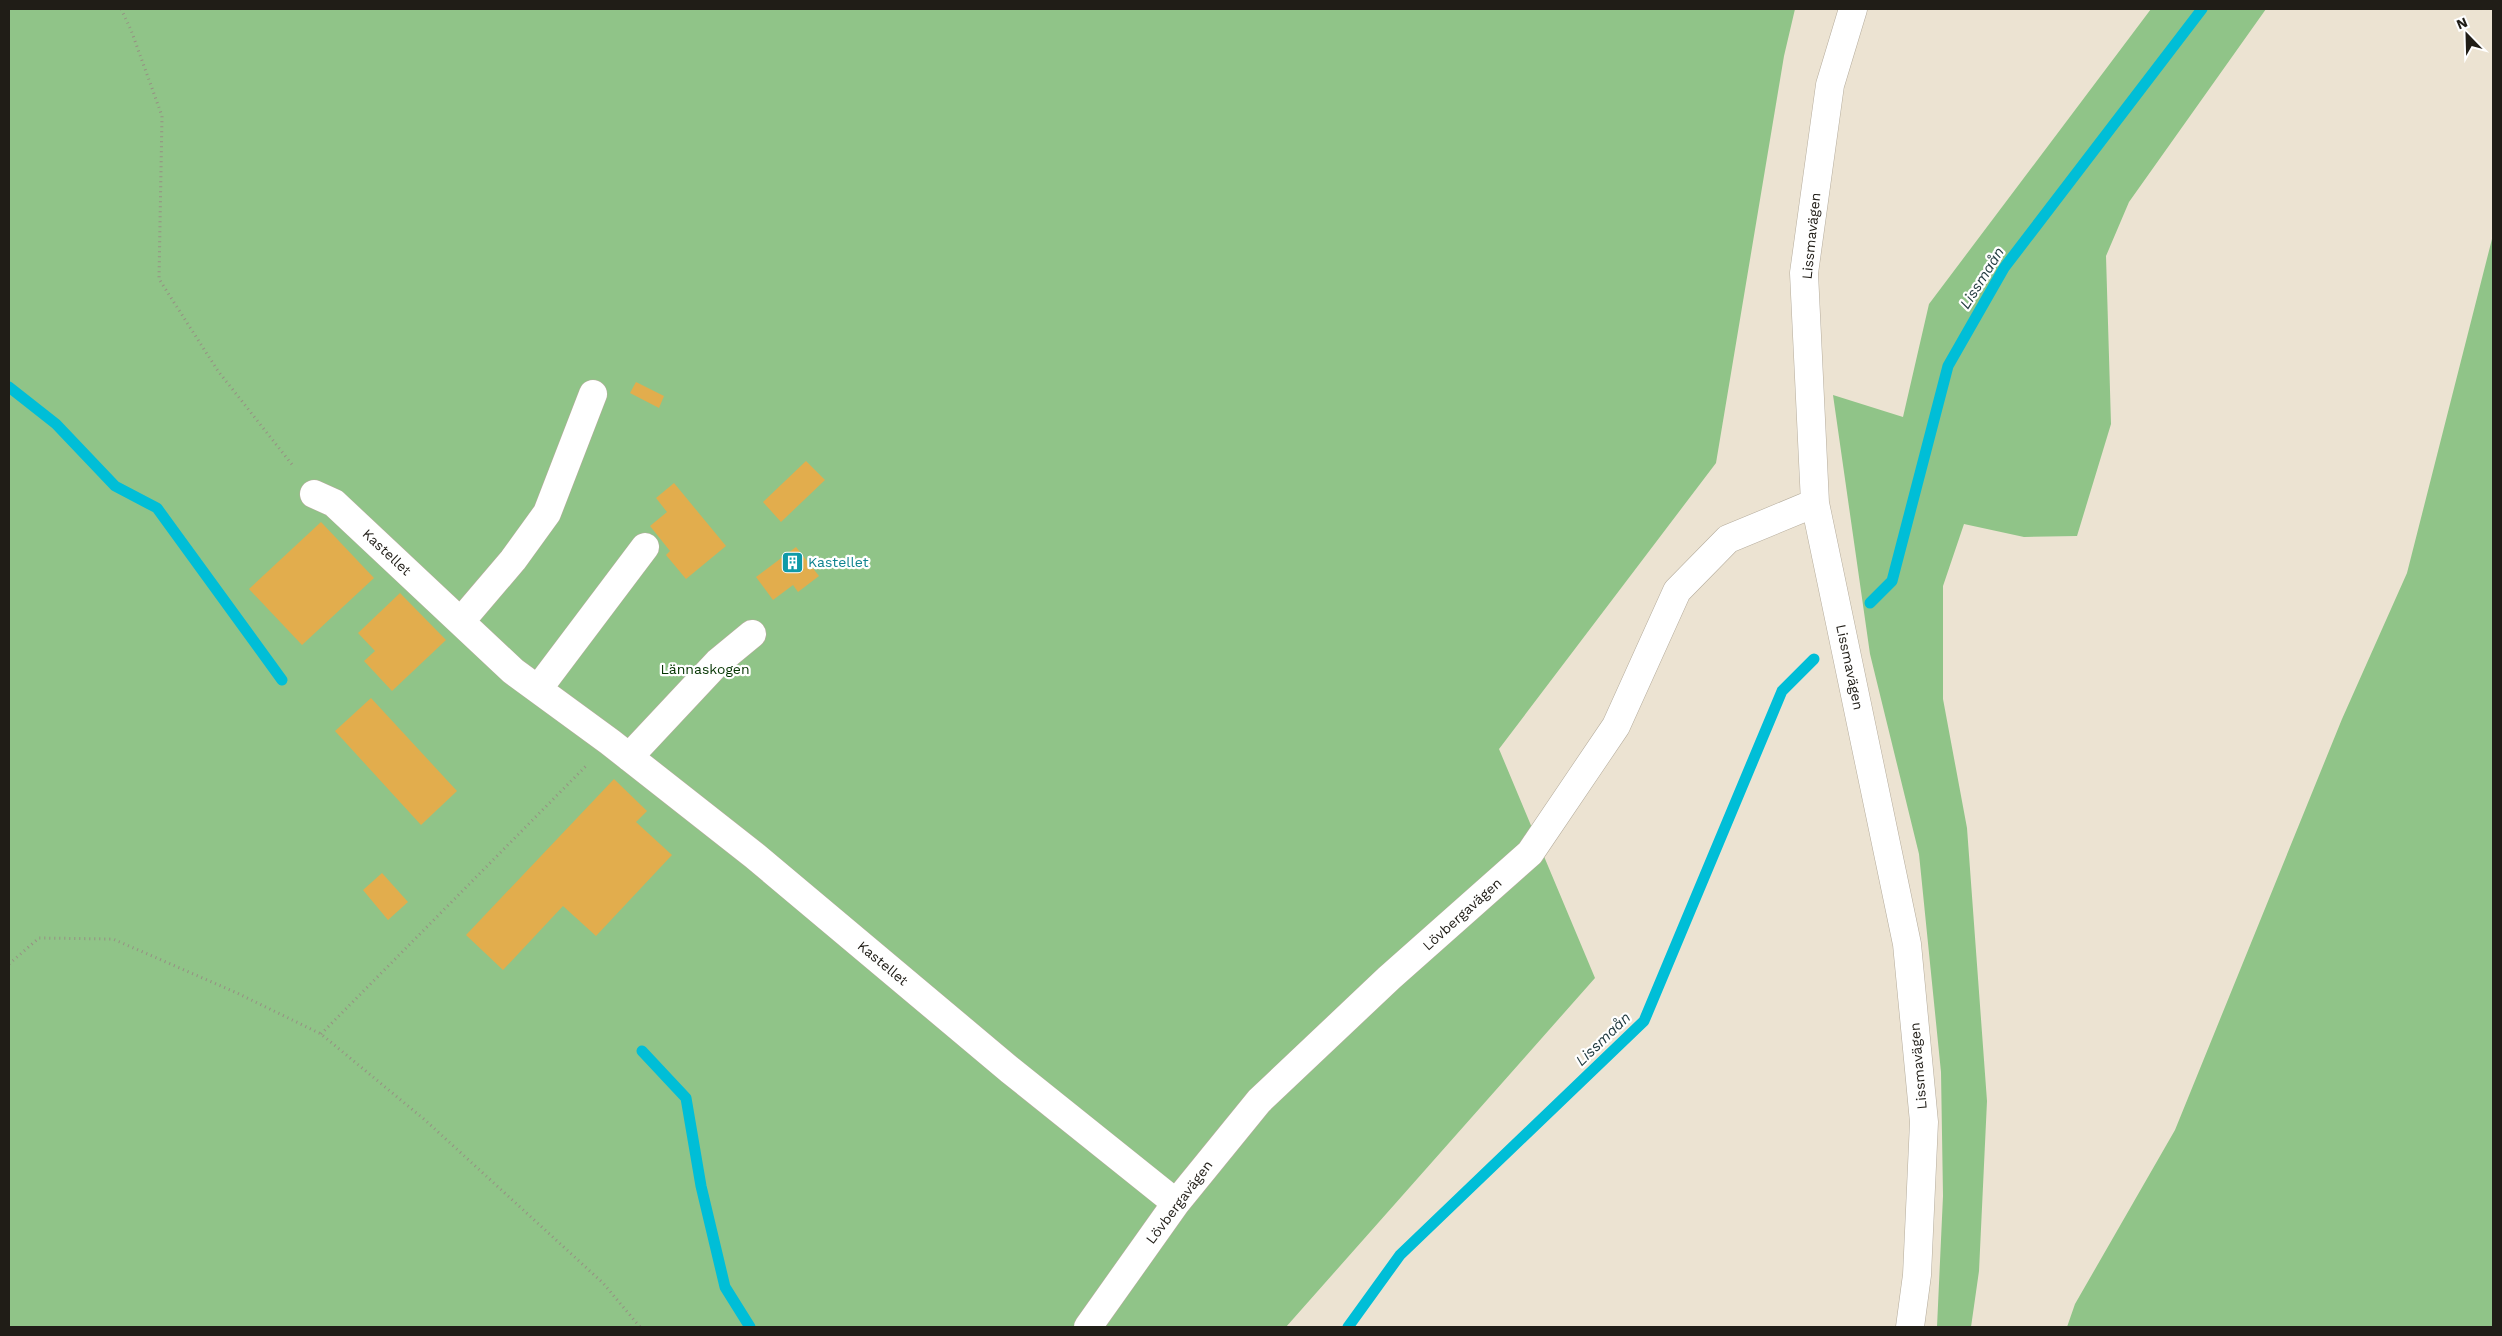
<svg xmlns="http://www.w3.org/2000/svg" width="2502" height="1336" font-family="'Work Sans',sans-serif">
<rect width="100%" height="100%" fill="#ece3d2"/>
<path fill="#90c488" d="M9,9H1795L1784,56L1716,463L1499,749L1595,978L1286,1327H9Z
M2151,9H2266L2129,202L2106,256L2111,424L2077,536L2024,537L1964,524L1943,586V699L1967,828L1987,1101L1979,1271L1971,1327H1937L1943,1196L1941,1072L1919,854L1870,654L1833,395L1903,417L1929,304Z
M2493,235V1327H2067L2075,1304L2175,1130L2342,719L2407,573Z"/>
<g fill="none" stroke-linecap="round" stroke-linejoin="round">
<path stroke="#00bed7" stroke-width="11" d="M9,387L56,424L115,486L157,508L282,680
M1870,603L1892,581L1948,366L2004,268L2202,9
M642,1051L686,1098L701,1186L725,1287L750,1327
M1348,1327L1400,1255L1644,1021L1782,691L1814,659"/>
</g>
<path fill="#e2ad4d" d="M636,382L664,396L659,408L630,393Z
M806,461L825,480L781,522L763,502Z
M674,483L726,546L686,579L666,555L670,551L650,526L667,512L656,498Z
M321,522L374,578L302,645L249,589Z
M796,547L819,576L798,592L793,585L773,600L756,577Z
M400,593L446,640L392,691L364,661L375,651L358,633Z
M371,698L457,791L421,825L335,731Z
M614,779L647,811L636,822L672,855L596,936L563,906L503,970L466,935Z
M382,873L408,902L388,920L363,890Z"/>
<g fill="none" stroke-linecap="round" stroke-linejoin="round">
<defs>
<path id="minor" d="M1853,9L1830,85L1804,273L1815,503L1907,944L1924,1122L1917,1275L1910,1327
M314,494L334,503L513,671L610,742L755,856L1010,1070L1176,1203
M461,621L513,560L547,513L593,394
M538,689L645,547
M629,757L718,662L752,634
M1088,1327L1176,1203L1259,1101L1389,978L1530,853L1616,726L1677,591L1728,539L1815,503"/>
</defs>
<use href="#minor" stroke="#b5ac9c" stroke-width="29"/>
<path stroke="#969083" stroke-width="3" stroke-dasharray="1 4" stroke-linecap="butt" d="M121,9L131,30L162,116L159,279L218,371L294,467
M9,964L39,938L113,939L237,993L321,1034L425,1120L603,1283L640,1327
M321,1034L586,766"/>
<use href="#minor" stroke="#fff" stroke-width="28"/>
</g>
<defs>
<symbol id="building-square" viewBox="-11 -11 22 22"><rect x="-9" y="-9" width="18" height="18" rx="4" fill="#0f9aa8" stroke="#fff"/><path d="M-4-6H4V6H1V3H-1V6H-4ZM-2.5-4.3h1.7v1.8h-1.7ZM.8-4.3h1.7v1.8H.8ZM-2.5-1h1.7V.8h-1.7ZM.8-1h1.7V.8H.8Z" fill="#fff"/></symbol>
</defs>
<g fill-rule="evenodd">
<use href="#building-square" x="780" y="550" width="25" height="25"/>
</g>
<g text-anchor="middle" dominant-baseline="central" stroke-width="4.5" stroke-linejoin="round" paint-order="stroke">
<g font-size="14" fill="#201d17" stroke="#fff">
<text transform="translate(1811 236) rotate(-84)">Lissmavägen</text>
<text transform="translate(387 552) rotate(43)">Kastellet</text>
<text transform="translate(1850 667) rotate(78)">Lissmavägen</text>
<text transform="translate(1462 914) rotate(-42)">Lövbergavägen</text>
<text transform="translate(883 963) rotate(40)">Kastellet</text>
<text transform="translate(1918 1066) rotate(-95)">Lissmavägen</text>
<text transform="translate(1179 1202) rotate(-53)">Lövbergavägen</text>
</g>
<g font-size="14" fill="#0d838f" stroke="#fff" text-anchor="start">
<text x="808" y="562">Kastellet</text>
</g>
<g font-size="14" fill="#043400" stroke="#fff">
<text x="705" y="669">Lännaskogen</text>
</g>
<g font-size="15" font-style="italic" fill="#233c41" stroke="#fff">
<text transform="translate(1982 278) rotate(-58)">Lissmaån</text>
<text transform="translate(1603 1039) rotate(-44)">Lissmaån</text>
</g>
</g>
<rect width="2502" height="1336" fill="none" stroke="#201d17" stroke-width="20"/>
<g transform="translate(2467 35) rotate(337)" stroke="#ffffff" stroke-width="4" paint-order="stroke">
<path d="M0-4L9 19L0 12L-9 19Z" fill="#201d17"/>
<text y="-8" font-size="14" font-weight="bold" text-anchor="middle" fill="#201d17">N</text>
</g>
</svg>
